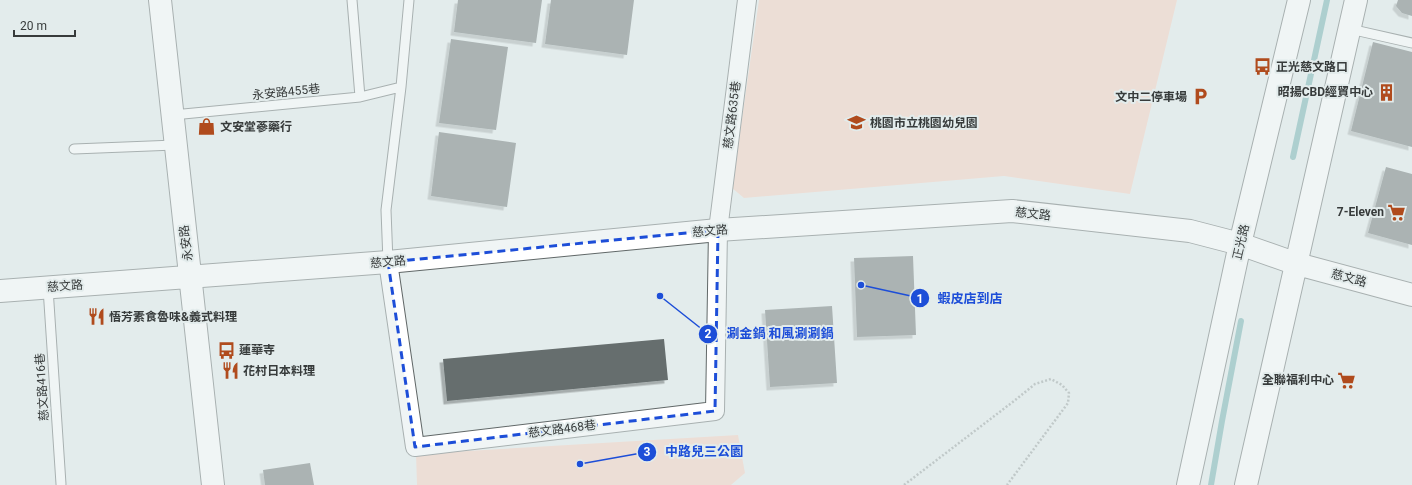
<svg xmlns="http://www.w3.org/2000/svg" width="1412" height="485" font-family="Roboto,'Noto Sans TC',sans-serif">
<defs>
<filter id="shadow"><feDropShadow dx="-3.5" dy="3.5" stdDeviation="0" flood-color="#0004"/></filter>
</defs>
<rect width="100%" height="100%" fill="#e3ecec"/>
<path fill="#f7ccbb" d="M759,0H1177L1130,194L1004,176L744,198L732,188Z
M738,435L745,473L731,485H417L416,454Z"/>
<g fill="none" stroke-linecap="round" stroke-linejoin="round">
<path stroke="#6cacac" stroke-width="6" d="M1293,157L1327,0
M1211,485L1222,421L1241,321"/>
</g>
<path fill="#666e6e" filter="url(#shadow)" d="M458,0H542L536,43L454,32Z
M551,0H634L627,55L545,44Z
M1398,0H1412V16L1402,13L1396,6Z
M451,39L508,47L496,130L439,123Z
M1373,42L1412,52V147L1351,131Z
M439,132L516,143L507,207L431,196Z
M1386,167L1412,174V245L1368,233Z
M913,256L916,335L857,337L854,258Z
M832,306L837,383L770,387L765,310Z
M664,339L668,380L447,401L443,359Z
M310,463L314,485H265L263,470Z"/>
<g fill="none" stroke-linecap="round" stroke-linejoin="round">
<defs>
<path id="lane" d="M352,0L360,97
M1350,29L1412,43
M173,115L360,97L401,87
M74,149L175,145
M388,262L386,210L401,87L409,0
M48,288L61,484"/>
<path id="street" d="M388,262L415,447L715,411L718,230L747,0"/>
<path id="secondary" d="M160,0L213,485
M0,291L388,262L718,230L1012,211L1190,231L1240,244L1297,264L1412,295
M1188,485L1240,244L1299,0
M1246,485L1356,0"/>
</defs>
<use href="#lane" stroke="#616868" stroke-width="11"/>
<use href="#street" stroke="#616868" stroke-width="20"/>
<use href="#secondary" stroke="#616868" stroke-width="24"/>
<path stroke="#969d9d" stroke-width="2.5" stroke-dasharray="2 2" stroke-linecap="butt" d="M904,485L1014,401L1035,384L1051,379L1062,385L1069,393L1068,403L1007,485"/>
<use href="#lane" stroke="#fff" stroke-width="9"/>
<use href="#street" stroke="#fff" stroke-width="18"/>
<use href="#secondary" stroke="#fff" stroke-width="22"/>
</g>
<path d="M0 0H1412V485H0ZM718,230L715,411L415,447L388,262Z" fill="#e3ecec" fill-opacity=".55" fill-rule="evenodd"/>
<path fill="none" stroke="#1d4ed8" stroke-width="3" stroke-dasharray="8 5" stroke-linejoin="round" d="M718,230L715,411L415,447L388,262Z"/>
<defs>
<symbol id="bus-bare" viewBox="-9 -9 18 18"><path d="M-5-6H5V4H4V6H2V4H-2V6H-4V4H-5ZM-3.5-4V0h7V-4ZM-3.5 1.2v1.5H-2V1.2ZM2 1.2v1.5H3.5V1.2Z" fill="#b04b1d" stroke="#e3ecec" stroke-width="2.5" paint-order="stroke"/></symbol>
<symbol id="building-bare" viewBox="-9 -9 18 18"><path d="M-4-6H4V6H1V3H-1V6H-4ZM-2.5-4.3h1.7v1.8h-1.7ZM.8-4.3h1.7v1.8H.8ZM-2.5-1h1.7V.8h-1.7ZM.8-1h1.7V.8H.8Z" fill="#b04b1d" stroke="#e3ecec" stroke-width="2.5" paint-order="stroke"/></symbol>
<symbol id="parking-bare" viewBox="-9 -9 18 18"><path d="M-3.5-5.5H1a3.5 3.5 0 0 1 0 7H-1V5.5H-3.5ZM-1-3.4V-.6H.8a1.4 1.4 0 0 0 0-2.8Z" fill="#b04b1d" stroke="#e3ecec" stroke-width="2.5" paint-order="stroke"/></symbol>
<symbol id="school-bare" viewBox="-9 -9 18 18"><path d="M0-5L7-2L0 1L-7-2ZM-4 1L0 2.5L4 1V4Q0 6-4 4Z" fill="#b04b1d" stroke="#e3ecec" stroke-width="2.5" paint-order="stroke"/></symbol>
<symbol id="shop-bare" viewBox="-9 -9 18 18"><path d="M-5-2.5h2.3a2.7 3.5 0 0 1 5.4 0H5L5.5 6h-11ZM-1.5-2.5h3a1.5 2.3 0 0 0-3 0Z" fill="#b04b1d" stroke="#e3ecec" stroke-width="2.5" paint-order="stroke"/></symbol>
<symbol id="supermarket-bare" viewBox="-9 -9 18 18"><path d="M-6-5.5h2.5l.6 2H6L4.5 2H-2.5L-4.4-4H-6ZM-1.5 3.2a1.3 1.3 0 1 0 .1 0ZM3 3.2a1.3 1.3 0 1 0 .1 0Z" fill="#b04b1d" stroke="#e3ecec" stroke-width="2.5" paint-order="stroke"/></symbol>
<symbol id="restaurant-bare" viewBox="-9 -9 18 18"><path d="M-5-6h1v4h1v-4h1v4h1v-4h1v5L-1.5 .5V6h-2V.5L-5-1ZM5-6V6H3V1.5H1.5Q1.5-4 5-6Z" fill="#b04b1d" stroke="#e3ecec" stroke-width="2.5" paint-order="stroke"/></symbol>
</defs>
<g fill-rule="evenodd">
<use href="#bus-bare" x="1250" y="54" width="25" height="25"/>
<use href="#building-bare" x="1374" y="80" width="25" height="25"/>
<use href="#parking-bare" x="1188" y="84" width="25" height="25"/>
<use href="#school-bare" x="844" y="110" width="25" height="25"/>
<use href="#shop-bare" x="194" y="114" width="25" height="25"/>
<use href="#supermarket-bare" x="1384" y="200" width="25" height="25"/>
<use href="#restaurant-bare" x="84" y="304" width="25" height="25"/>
<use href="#bus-bare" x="214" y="338" width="25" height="25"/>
<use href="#restaurant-bare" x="218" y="358" width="25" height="25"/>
<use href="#supermarket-bare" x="1334" y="368" width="25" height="25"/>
</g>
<g text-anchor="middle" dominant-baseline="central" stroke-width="4" stroke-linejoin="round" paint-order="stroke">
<g font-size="12" font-weight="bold" fill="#373b3b" stroke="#e3ecec" text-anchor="start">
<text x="1276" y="67">正光慈文路口</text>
<text x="1373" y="92" text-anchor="end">昭揚CBD經貿中心</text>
<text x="1187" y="97" text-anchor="end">文中二停車場</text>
<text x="870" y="123">桃園市立桃園幼兒園</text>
<text x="220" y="127">文安堂蔘藥行</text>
<text x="1384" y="212" text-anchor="end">7-Eleven</text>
<text x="109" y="317">悟芳素食魯味&amp;義式料理</text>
<text x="239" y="350">蓮華寺</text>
<text x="243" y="371">花村日本料理</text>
<text x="1334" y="380" text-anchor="end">全聯福利中心</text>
</g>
<g font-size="12" fill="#373b3b" stroke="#e3ecec">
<text transform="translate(286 92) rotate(-6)">永安路455巷</text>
<text transform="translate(732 115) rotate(-83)">慈文路635巷</text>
<text transform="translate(1033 214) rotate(6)">慈文路</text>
<text transform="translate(710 231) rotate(-5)">慈文路</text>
<text transform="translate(1241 242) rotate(-77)">正光路</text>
<text transform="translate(186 243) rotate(-97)">永安路</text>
<text transform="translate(388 262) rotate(-5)">慈文路</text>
<text transform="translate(1349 278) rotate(15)">慈文路</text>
<text transform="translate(65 286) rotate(-4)">慈文路</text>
<text transform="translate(42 387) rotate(-94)">慈文路416巷</text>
<text transform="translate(562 429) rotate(-7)">慈文路468巷</text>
</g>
</g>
<path fill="none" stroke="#1d4ed8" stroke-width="1.5" d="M861 285L920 298M660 296L708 334M580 464L647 452"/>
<g fill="#1d4ed8" stroke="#e3ecec" stroke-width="1.5">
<circle cx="861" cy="285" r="4"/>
<circle cx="660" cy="296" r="4"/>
<circle cx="580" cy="464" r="4"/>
<circle cx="920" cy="298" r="10"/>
<circle cx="708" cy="334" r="10"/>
<circle cx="647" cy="452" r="10"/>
</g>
<g font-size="12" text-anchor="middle" font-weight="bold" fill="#fff">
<text x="920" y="303">1</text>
<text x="708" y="338">2</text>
<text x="647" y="456">3</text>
</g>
<g font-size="13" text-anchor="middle" font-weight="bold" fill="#1d4ed8" stroke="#e3ecec" stroke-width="4" stroke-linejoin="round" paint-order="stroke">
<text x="970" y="303">蝦皮店到店</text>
<text x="780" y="338">涮金鍋 和風涮涮鍋</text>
<text x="704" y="456">中路兒三公園</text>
</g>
<path d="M14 30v6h61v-6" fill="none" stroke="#373b3b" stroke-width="2"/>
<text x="20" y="30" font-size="12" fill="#373b3b" stroke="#e3ecec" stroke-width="3" paint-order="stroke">20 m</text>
</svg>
